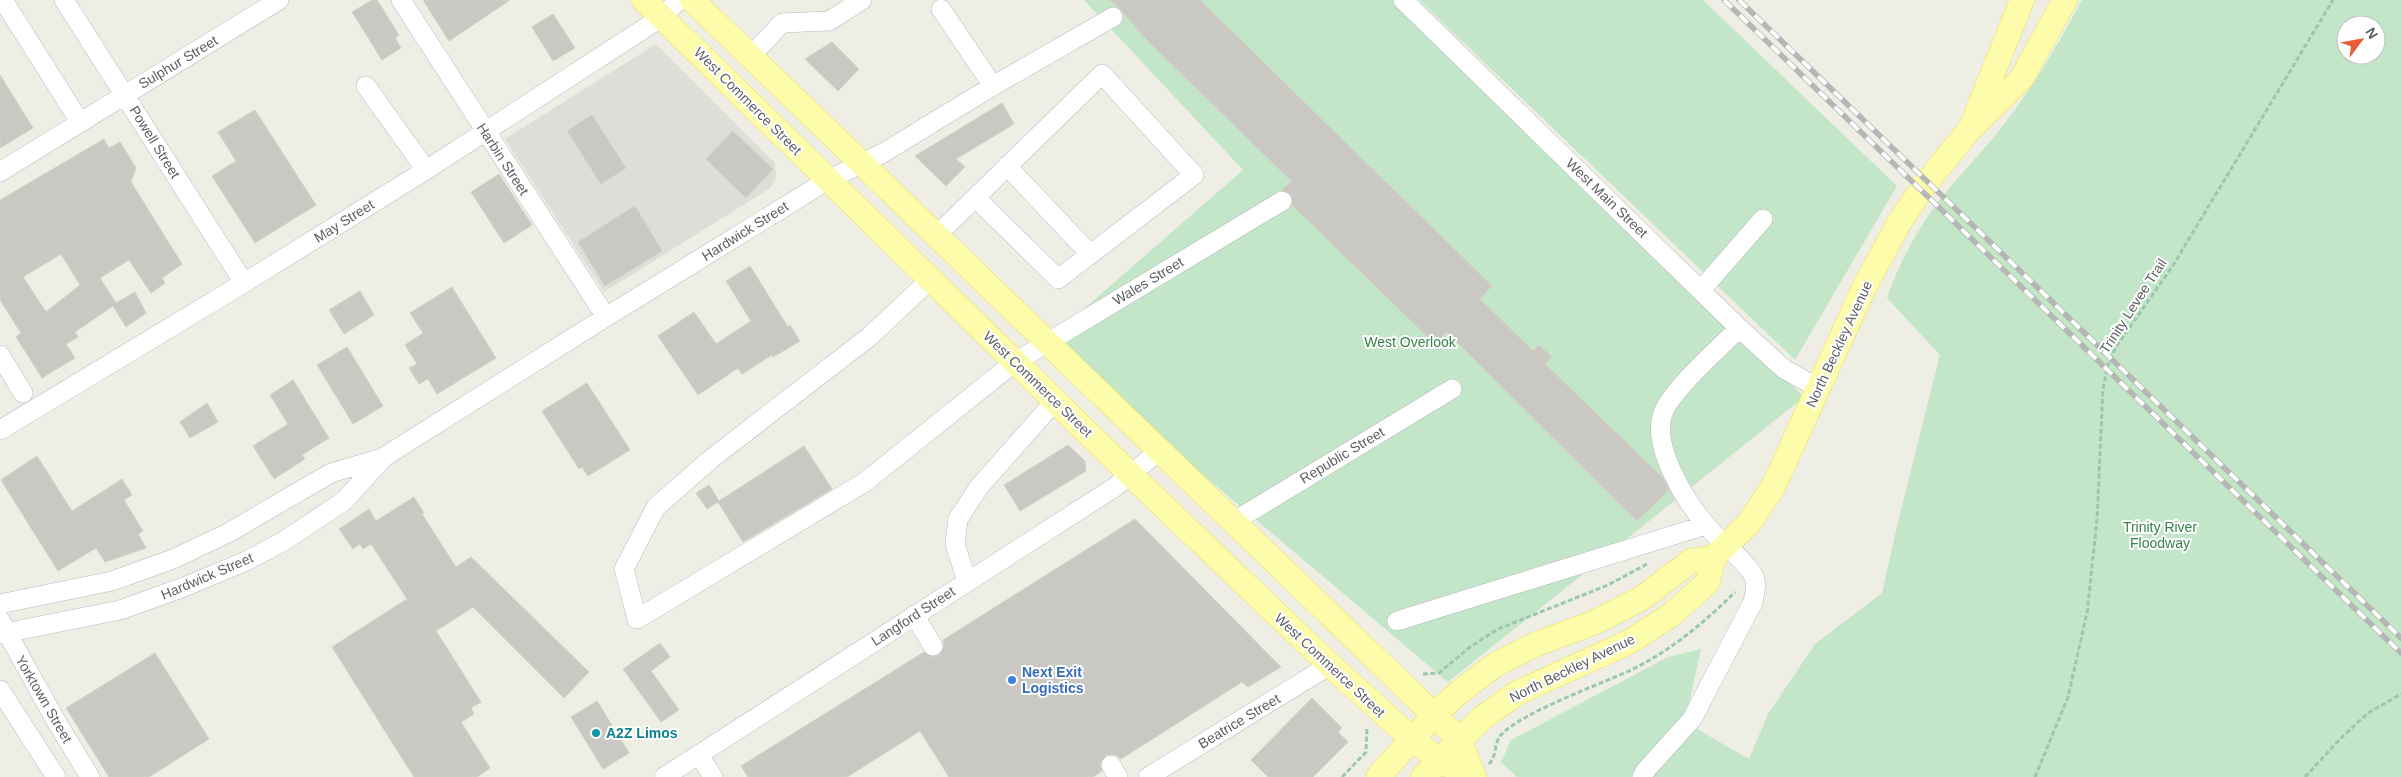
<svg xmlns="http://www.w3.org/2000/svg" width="2401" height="777" font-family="Arial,sans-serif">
<rect width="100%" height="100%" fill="#efeee5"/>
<path fill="#deddd7" d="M656,44L775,163L776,179L769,189L604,292L505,139Z"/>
<path fill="#c2e6c7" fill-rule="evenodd" d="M1084,0H1394L1804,397L1448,682L1046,342L1243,170Z
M1419,0H1703L1897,186L1795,360Z
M2082,0H2401V777H1517L1501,762L1511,740L1668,657L1701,649L1685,722L1749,759L1768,714L1815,644L1882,593L1898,522L1940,355L1887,298C1901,257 1923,219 1951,186C1969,165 1988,145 2005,123C2035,84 2059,43 2082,0ZM2346,25H2376V55H2346Z"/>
<path fill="#cac8c2" stroke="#d4d1c3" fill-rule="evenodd" d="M372,0H377L399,35L395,38L401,48L382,60L352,12Z
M423,0H510L449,41Z
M1109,0H1200L1492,286L1480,299L1533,351L1539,345L1552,357L1545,364L1662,477L1669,490L1637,521L1447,332L1435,344L1292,205L1291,195L1282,190L1291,181L1146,39L1119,8Z
M553,14L575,48L553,61L532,27Z
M832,42L859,69L838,91L805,59Z
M0,75L33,128L0,148Z
M1002,103L1014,124L956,159L965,167L946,186L915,156Z
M255,110L316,205L255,243L212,176L236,161L218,132Z
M592,115L626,168L601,184L567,131Z
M733,131L773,169L746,198L706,159Z
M104,139L109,148L120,142L136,168L131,182L182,264L162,278L165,283L151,293L129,260L100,278L116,303L135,292L146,313L126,327L113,306L75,332L78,337L66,344L75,358L42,378L16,337L21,333L0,300V200ZM61,254L80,285L46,312L23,277Z
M499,174L532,225L504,243L471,192Z
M635,206L662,251L605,286L578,242Z
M750,266L788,327L790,325L800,341L773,357L772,355L742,374L738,368L698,395L658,336L694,312L716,344L751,321L726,281Z
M452,287L496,358L437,394L428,379L419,384L409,368L417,364L405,345L423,333L410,313Z
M360,291L374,315L344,334L329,310Z
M347,347L383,406L353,424L317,365Z
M293,380L329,438L302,455L305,459L274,479L253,446L288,424L270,395Z
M587,383L630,450L588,476L582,467L579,469L542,411Z
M207,403L218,422L190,438L180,422Z
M1068,445L1085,461L1086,471L1020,511L1004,485Z
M804,446L832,489L743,542L718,502L707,509L696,493L709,485L719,501Z
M37,456L72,511L122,479L132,495L124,500L143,531L138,534L146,548L105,562L96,548L58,571L1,480Z
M414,497L424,513L422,514L456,567L471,557L589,672L564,698L473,607L436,631L481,702L471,708L474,714L461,722L490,768L477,777H414L332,647L407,599L371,544L363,549L360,544L353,549L339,529L369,509L376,521Z
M1135,519L1281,667L1248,687L1242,682L1121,759L1116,755H1106L1100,765L1102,771L1093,777H949L920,731L847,777H748L741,766L924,652L933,657L939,655L944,646L943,640Z
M660,643L670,657L651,671L679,710L661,722L623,669Z
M155,653L209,739L149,777H109L66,708Z
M1312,698L1342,728L1338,732L1348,742L1313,777H1268L1251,760Z
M597,701L629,753L603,769L571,717Z"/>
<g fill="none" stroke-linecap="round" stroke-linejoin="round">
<defs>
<path id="minor" d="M3,0L80,122
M64,0L244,283
M401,0L606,317
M1403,0L1739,328L1784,369L1818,388
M941,9L993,86
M750,57L782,23L829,21L862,0
M366,86L426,170
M1007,166L1090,254
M0,172L279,0
M936,236L1102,74L1194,175L1058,279L976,198
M931,279L869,337L711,459L656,507L624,569L637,619L865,482L1015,362L1282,201
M1701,290L1763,219
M0,355L23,393
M0,430L244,283L426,170L662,17L679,0
M1233,522L1452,389
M967,581L955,544L958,519L979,487L1055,401
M0,604L112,581L173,559L228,533L331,473L382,458
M914,615L933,646
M0,620L56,721L90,777
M1397,621L1706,525
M0,634L120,610L184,587L246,561L284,541L344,501L384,457L606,317L828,180L883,153L993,86L1113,17
M0,690L56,777
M699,755L713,777
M1111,765L1118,777
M664,777L1115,487L1159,451
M1148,777L1330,665
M1642,777L1646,770L1692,719L1753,602C1755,591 1758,583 1752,573C1740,555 1720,542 1707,526C1686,502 1653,449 1662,416C1668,392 1721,347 1739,328"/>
<path id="major" d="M644,0L1132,476L1330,665L1411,738L1439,760L1471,777
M692,0L1459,739L1474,777
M1973,122L2022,0
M1378,777L1434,715L1458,693L1495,665L1534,645L1593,623L1642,598L1691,561L1713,558L1749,523L1773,487L1864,288L1899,223L1924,186L1969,130L2021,79L2065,0
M1423,777L1482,718L1517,693L1629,642L1671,615L1708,582L1713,558"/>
</defs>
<use href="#minor" stroke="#b7b9bf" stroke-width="20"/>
<use href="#major" stroke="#efdc5e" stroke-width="25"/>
<path stroke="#9bc7ae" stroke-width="3" stroke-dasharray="5 2.5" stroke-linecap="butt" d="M1423,674L1439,673L1470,647L1498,629L1608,585L1647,564
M1489,764C1497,756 1494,744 1500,736C1522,711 1606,683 1639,666C1675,647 1707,620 1735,592
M1342,777L1366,752L1367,727
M2035,777L2068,697L2087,613L2097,520L2103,388L2108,365L2116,347L2172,267L2333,0
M2305,777L2339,740L2368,713L2401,694"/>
<use href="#minor" stroke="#fff" stroke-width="19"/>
<use href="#major" stroke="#fdfcab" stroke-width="24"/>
<defs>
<path id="rail" d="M1724,0L2401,653
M1739,0L2401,638"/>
</defs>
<use href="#rail" stroke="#b5b6b6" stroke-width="5.5"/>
<use href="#rail" stroke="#fff" stroke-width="4" stroke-dasharray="11" stroke-linecap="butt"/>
</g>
<circle fill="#3f7fe0" stroke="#fff" stroke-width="2" cx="1012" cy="680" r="5"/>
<circle fill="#0f9aa8" stroke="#fff" stroke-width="2" cx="596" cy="733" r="5"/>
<g text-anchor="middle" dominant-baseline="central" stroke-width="4" stroke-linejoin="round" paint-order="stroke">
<g font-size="14" fill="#5d5f65" stroke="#fff">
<text transform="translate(178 62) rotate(-31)">Sulphur Street</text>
<text transform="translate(748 101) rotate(45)">West Commerce Street</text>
<text transform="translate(155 142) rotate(58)">Powell Street</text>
<text transform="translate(503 159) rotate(57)">Harbin Street</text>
<text transform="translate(1607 198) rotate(44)">West Main Street</text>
<text transform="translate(344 221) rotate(-32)">May Street</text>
<text transform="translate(745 231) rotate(-32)">Hardwick Street</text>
<text transform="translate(1148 281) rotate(-31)">Wales Street</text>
<text transform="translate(2133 306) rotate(-57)">Trinity Levee Trail</text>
<text transform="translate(1839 344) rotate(-65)">North Beckley Avenue</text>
<text transform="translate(1038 384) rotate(44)">West Commerce Street</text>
<text transform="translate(1342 455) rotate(-31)">Republic Street</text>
<text transform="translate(207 576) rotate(-23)">Hardwick Street</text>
<text transform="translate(913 616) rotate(-33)">Langford Street</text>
<text transform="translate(1330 665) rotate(43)">West Commerce Street</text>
<text transform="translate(1572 668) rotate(-26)">North Beckley Avenue</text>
<text transform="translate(44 699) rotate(60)">Yorktown Street</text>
<text transform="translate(1239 721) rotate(-31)">Beatrice Street</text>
</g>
<g font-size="14" fill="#368345" stroke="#fff">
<text x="1410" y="342">West Overlook</text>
<text x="2160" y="527">Trinity River<tspan x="2160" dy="16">Floodway</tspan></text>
</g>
<g font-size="14" font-weight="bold" fill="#366cbe" stroke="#fff" text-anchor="start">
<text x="1022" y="672">Next Exit<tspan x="1022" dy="16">Logistics</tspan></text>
</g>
<g font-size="14" font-weight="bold" fill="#0d838f" stroke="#fff" text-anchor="start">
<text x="606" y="733">A2Z Limos</text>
</g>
</g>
<g transform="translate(2361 40) rotate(58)"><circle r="24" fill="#ffffff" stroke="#bebfc1"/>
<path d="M0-4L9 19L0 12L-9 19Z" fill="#e65c34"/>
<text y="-8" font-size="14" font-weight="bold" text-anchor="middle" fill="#5d5f65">N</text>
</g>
</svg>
